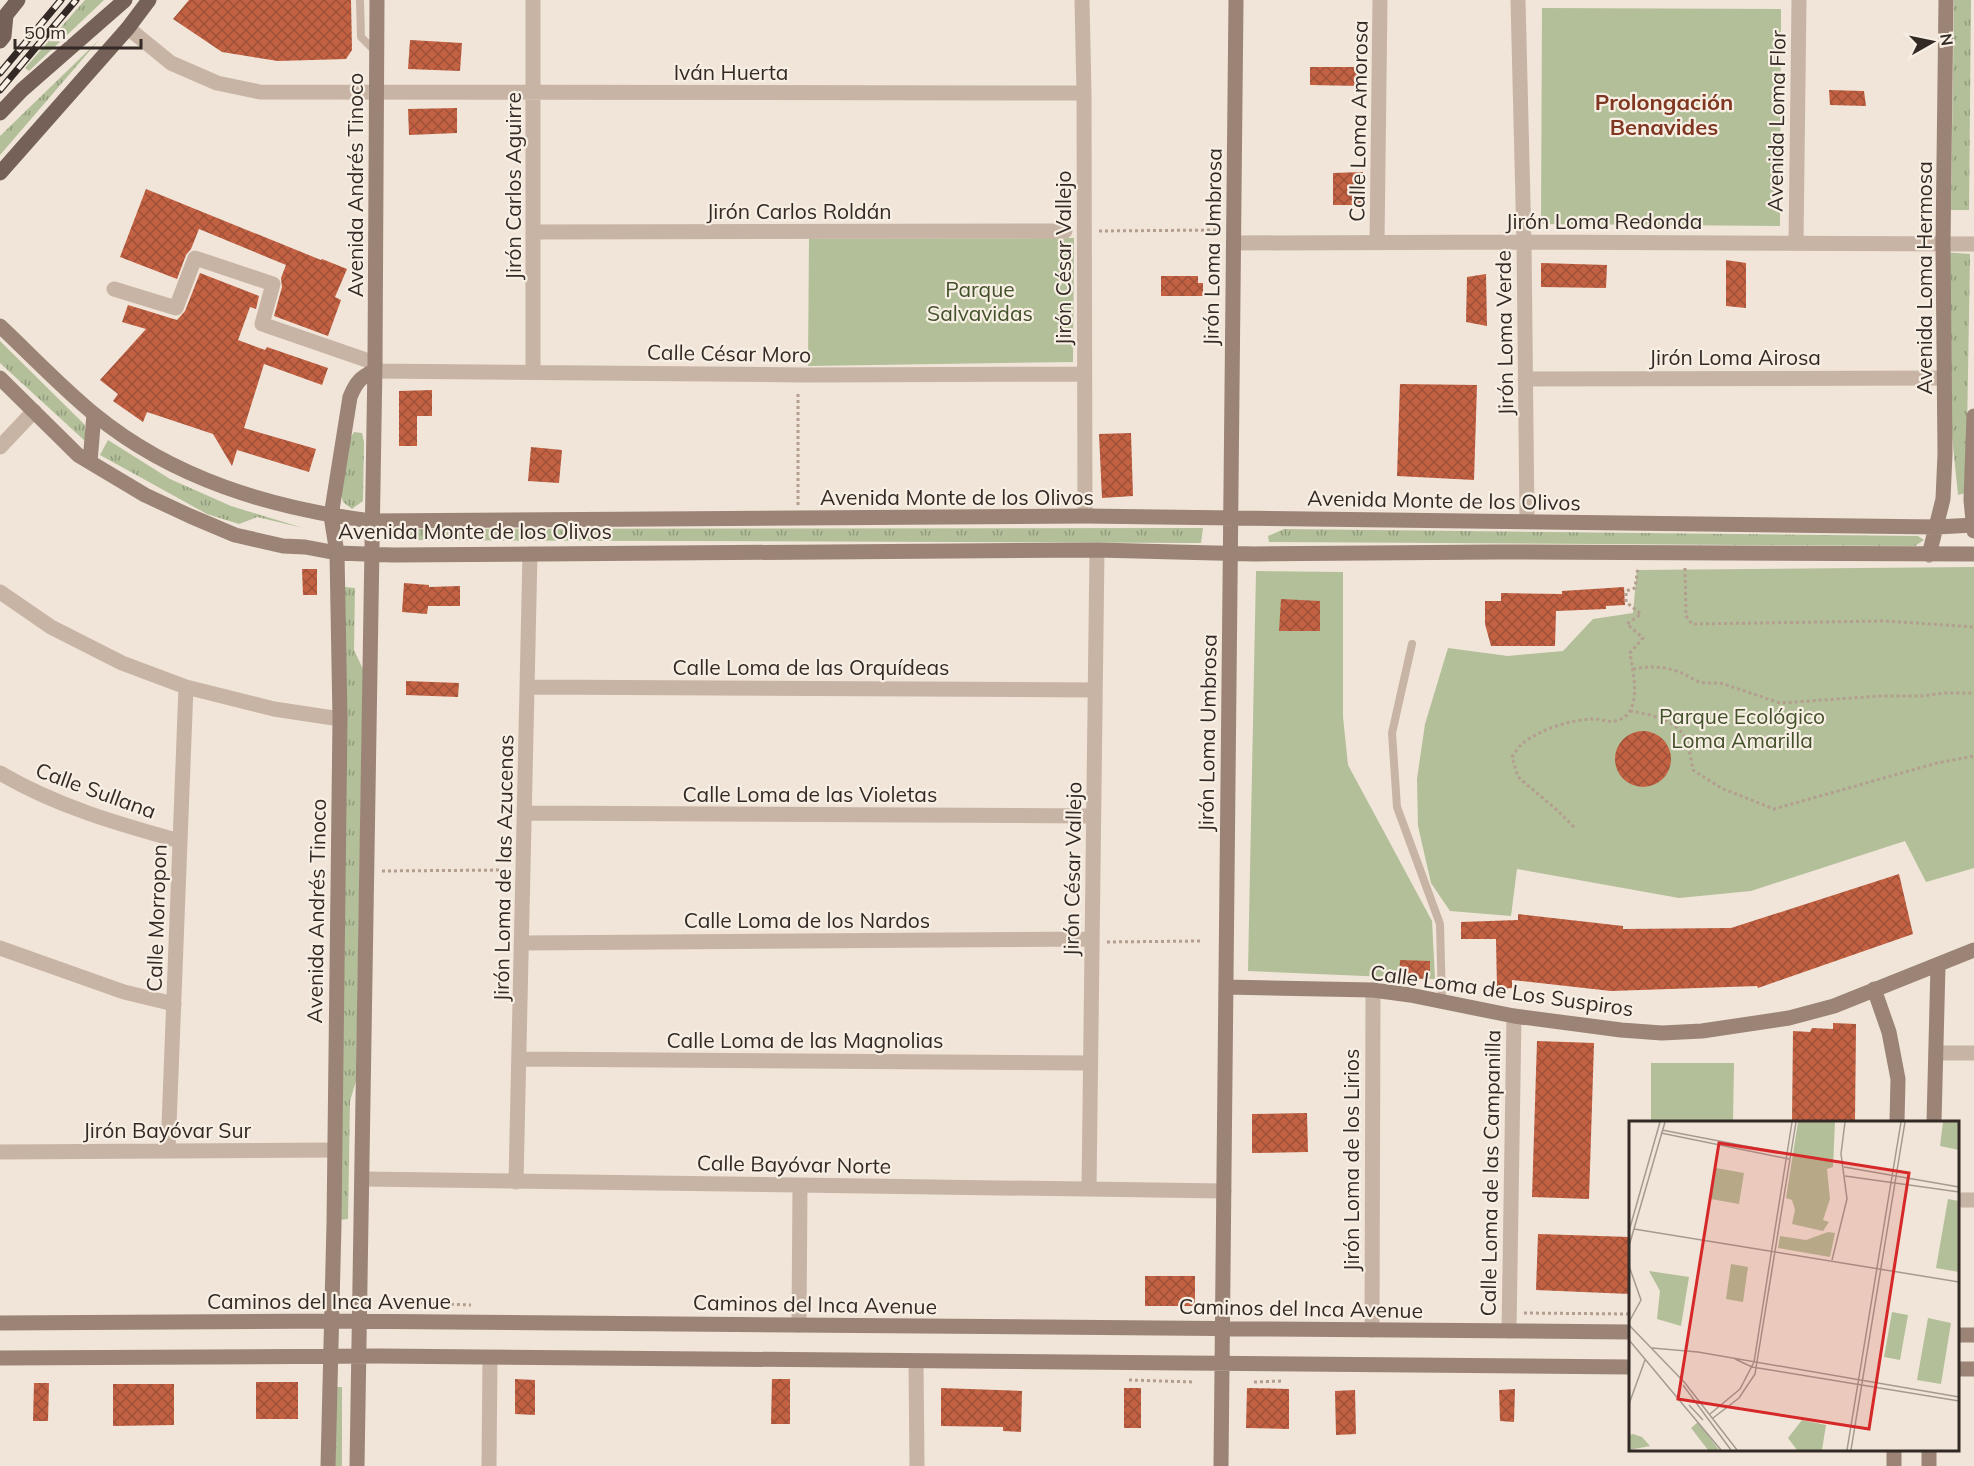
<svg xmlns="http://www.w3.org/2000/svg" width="1974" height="1466" font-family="Mulish,sans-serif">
<defs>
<pattern id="grass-tufts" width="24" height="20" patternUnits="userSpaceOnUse" patternTransform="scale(1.5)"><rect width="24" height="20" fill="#b2bf99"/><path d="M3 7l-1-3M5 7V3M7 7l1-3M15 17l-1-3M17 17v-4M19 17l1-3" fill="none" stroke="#919b7d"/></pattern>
<pattern id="building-cross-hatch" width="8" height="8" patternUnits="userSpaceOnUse" patternTransform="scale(1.5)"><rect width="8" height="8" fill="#c36143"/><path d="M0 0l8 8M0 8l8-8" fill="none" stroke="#9f5038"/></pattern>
</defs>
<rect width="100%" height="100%" fill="#f0e5d8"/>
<path fill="url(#grass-tufts)" d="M85,0H104L29,71L25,68Z
M1954,0H1971L1969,210H1951Z
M99,40L0,155V136Z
M1943,252L1970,254L1966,493L1958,495L1952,436Z
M0,341L85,425V441L0,363Z
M354,432L362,433L364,442L363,501L352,509L343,502L341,494L349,440Z
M108,440L170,479L231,506L303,528L257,517L239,524L207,514L100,455Z
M1203,528L1201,543L403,540V529Z
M1284,529L1918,536L1924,540L1915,546L1269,542L1268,536Z
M345,587L355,588L354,650L363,669L356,1081L350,1101L348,1219L339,1220Z
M334,1387H342V1466H332Z"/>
<path fill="#b2bf99" d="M1542,8L1781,9L1780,226L1541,224Z
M1074,238L1073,362L808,366L809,239Z
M1974,567V868L1926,882L1905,841L1751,891L1679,898L1517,869L1511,916L1450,911L1431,883L1418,826L1417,779L1425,724L1448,648L1508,656L1563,651L1593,619L1633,613L1637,570Z
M1256,571L1343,572V717L1348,765L1432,921L1435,979L1248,971Z
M1651,1063H1734L1733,1122H1651Z"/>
<path fill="url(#building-cross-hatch)" d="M189,0H351L352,50L346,59L278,61L222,52L173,19Z
M410,40L462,43L460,71L408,69Z
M1310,67H1360V86L1310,85Z
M1829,90L1864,91L1866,106L1830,105Z
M457,108V133L409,135L408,109Z
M1363,172V205H1333V173Z
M146,189L321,260L322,259L347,269L335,297L341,300L328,336L274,316L282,287L281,278L286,265L199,229L191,249L186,255L177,279L120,257Z
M1726,260L1746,263V308L1726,306Z
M1541,263L1607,265L1606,288L1541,287Z
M200,273L259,296L256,309L250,307L238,340L265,350L267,347L328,368L322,385L264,364L244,428L316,449L309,472L237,450L232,466L213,434L147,412L143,422L113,401L118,394L100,380L146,329L122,322L128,305L177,320L185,311Z
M1486,274L1487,326L1466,322L1467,277Z
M1161,276H1198V283H1203V296H1161Z
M1400,384L1477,385L1474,480L1397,476Z
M432,390V416H417V446H399V391Z
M1131,433L1133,496L1102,498L1099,434Z
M531,447L562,450L559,483L528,481Z
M302,569H317V595H303Z
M404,583L429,585V587L460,586V606H428L427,614L402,612Z
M1624,587L1625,605L1606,606V609L1556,611L1555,646H1491L1485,624V601H1501V593L1562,594V591Z
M1281,599L1320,601V631H1279Z
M406,681L459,683L458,697L406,695Z
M1615 759a28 28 0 1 1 56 0a28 28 0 1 1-56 0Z
M1899,874L1913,934L1758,988L1757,986L1611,991L1512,980V988L1497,989L1496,939H1461V922L1518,920V914L1623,926V929L1731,928Z
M1400,960L1430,961V979L1399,978Z
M1833,1023L1856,1024L1855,1122H1792L1793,1031L1810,1032L1812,1028L1833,1029Z
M1537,1041L1594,1043L1589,1199L1532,1197Z
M1307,1113L1308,1152L1252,1153V1114Z
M1538,1234L1630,1237V1294L1536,1290Z
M1145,1276H1195V1306H1145Z
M515,1379L535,1380V1415L515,1414Z
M772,1379H790V1424H771Z
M256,1382H298V1419H256Z
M34,1383H49L48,1421H33Z
M113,1384H174V1425L113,1426Z
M941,1388L1022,1391L1021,1432L1003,1431V1427L941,1426Z
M1124,1388H1141V1428H1124Z
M1247,1388L1289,1389V1429L1246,1428Z
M1515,1389L1514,1422L1500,1421L1499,1390Z
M1355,1390L1356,1434L1336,1435L1335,1391Z"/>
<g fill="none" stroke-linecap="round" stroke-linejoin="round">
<path stroke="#b39e8f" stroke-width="3" stroke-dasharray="3 3" stroke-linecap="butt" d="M1099,231L1219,230
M798,505V391
M1685,568L1686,616L1692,624L1886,621L1974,627
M1633,669C1649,666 1663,666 1679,672C1686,674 1693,680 1700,682C1708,684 1716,682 1724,684L1780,703L1880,696H1922L1944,693H1974
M1630,711C1651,715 1678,719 1687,742C1690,750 1691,761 1693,770L1721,788L1774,809L1937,763L1974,756
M1574,827L1557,810L1518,777L1512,757C1515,753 1519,746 1523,743C1541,729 1570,720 1592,719C1600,718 1607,723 1615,721C1644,715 1633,673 1630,653L1643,638L1627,624L1641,614L1626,602V591L1635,588L1638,567
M382,871L508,870
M1107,942L1201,941
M379,1301L471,1305
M1524,1313L1630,1314
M1129,1380L1194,1382
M1254,1382L1282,1381"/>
<path stroke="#c8b4a5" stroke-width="8" d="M360,0L361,37L377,53
M1412,644L1392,733L1397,807L1440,924L1442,1001"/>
<path stroke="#c8b4a5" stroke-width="15" d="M533,0V372
M1082,0L1084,93L1085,516
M1518,0L1524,242L1527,521
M128,28L171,63L217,83L260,92L1084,93
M533,232L1065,231
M1234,243L1524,242L1974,244
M1377,243L1380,0
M1796,243L1799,0
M114,289L176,308L195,258L273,284L262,324L375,363
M374,371L806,375L1084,374
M1525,379L1945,378
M0,447L34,411
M0,592L51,627L122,663L186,687L274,709L340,719
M527,687L1095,690
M0,773C56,806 118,824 180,841
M526,813L1093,816
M523,943L1092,939
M0,948L124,992L174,1004
M1936,1053H1974
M519,1059L1090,1063
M168,1151L186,687
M0,1152L334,1150
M363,1179L1224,1191
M516,1182L530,554
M1089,1189L1097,550
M1958,1200H1974
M799,1325L800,1186
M1372,1330L1373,990
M1509,1331L1514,1016
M916,1362L917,1466
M489,1466L490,1358"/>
<path stroke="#9b8376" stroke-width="15" d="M0,326C31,355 61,387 94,414C173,479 271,508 371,521L1085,516L1937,527L1974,525
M0,378L78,455L145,495L190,516L235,535L283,546L305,547L337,553L393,555L1097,550L1254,554L1497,552L1974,554
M1974,416L1971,500L1974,531
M90,462L94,414
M1929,555L1943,499L1945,454L1943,244L1946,0
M1226,987L1373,990L1410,995L1514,1016L1621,1030L1662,1033L1702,1031L1789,1018L1834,1006L1974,950
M1874,989L1889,1032L1898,1079L1897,1122
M1934,1122L1938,966
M0,1323L332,1321L1630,1332
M1958,1335H1974
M0,1358L379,1356L1630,1367
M1958,1369H1974
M328,1466L334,1224L340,719L337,553L331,516L350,397C356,382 361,377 374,371
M357,1466L375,363L377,0
M1221,1466L1236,0
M1894,1466V1450
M1929,1466V1450"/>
<path stroke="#756157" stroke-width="15" d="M0,41L4,36L6,15L18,0
M0,113L22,90L125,0
M0,173L128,28L149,0"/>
<defs>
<path id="rail" d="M0,73L61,0
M0,90L76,0"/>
</defs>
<use href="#rail" stroke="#332a26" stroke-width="7"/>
<use href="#rail" stroke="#f8efe4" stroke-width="4.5" stroke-dasharray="14" stroke-linecap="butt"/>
</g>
<g text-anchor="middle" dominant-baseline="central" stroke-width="4.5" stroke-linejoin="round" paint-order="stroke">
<g font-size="21" fill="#332a26" stroke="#f8efe4">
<text x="731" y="72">Iván Huerta</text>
<text transform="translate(1358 121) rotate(-89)">Calle Loma Amorosa</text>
<text transform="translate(1776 121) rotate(-89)">Avenida Loma Flor</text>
<text transform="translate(355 185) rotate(-90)">Avenida Andrés Tinoco</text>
<text transform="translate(513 186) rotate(-90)">Jirón Carlos Aguirre</text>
<text x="799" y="211">Jirón Carlos Roldán</text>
<text x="1604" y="221">Jirón Loma Redonda</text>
<text transform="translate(1212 247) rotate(-89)">Jirón Loma Umbrosa</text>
<text transform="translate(1063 258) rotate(-90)">Jirón César Vallejo</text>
<text transform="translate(1924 278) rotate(-90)">Avenida Loma Hermosa</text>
<text transform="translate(1504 333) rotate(-91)">Jirón Loma Verde</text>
<text transform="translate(729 353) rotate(1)">Calle César Moro</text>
<text x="1735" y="357">Jirón Loma Airosa</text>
<text x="957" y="497">Avenida Monte de los Olivos</text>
<text transform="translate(1444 500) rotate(1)">Avenida Monte de los Olivos</text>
<text x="475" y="531">Avenida Monte de los Olivos</text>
<text x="811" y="667">Calle Loma de las Orquídeas</text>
<text transform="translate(1207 733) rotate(-89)">Jirón Loma Umbrosa</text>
<text transform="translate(96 790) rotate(20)">Calle Sullana</text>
<text x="810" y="794">Calle Loma de las Violetas</text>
<text transform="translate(503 868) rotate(-89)">Jirón Loma de las Azucenas</text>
<text transform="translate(1072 869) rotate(-89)">Jirón César Vallejo</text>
<text transform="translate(316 911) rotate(-89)">Avenida Andrés Tinoco</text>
<text transform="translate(156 918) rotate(-88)">Calle Morropon</text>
<text x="807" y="920">Calle Loma de los Nardos</text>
<text transform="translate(1502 990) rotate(8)">Calle Loma de Los Suspiros</text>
<text x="805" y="1040">Calle Loma de las Magnolias</text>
<text x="167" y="1130">Jirón Bayóvar Sur</text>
<text transform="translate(1351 1160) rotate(-90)">Jirón Loma de los Lirios</text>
<text transform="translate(794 1164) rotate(1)">Calle Bayóvar Norte</text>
<text transform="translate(1490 1173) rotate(-89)">Calle Loma de las Campanilla</text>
<text x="329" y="1301">Caminos del Inca Avenue</text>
<text transform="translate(815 1304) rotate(1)">Caminos del Inca Avenue</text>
<text transform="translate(1301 1308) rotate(1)">Caminos del Inca Avenue</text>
</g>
<g font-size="21" fill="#43512a" stroke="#f8efe4">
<text x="980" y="289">Parque<tspan x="980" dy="24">Salvavidas</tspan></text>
<text x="1742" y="716">Parque Ecológico<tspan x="1742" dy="24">Loma Amarilla</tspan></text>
</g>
<g font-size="22" font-weight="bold" fill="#803721" stroke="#f8efe4">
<text x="1664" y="102">Prolongación<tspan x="1664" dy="25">Benavides</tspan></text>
</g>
</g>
<g transform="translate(1629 1121)">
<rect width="330" height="330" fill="#f0e5d8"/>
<path d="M169,1H206L204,46L198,48L201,78L194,99L200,101L194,110L163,103L166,89L163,79L157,77ZM314,1H330V29L311,25ZM87,47L115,52L110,83L82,78ZM319,78L330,80V151L307,147ZM199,111L206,112L201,136L149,127L151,115L177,119ZM102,143L119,146L114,181L97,178ZM20,150L60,156L52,205L28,198L31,170ZM263,191L279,194L271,239L255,236ZM299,197L322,202L312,263L288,259ZM173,299L197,304L193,329H168L159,317ZM69,301L90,329H79L62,307ZM4,313L13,316L21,325L0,329V314Z" fill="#b2bf99"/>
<path fill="none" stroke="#a49a91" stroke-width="1.5" d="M33,9L158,33M32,12L160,38M215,46L330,66M216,55L330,71M5,108L330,161M0,110L31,1M0,125L36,1M203,139L218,78L212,33L216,1M0,145L12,179L0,201M0,204L56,262L108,329M0,219L92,329M23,227L69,231L330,276M106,238L123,246L330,280M54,264L102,329M0,283L16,239M60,284L74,299M81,293L111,268L125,241L163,1M84,297L110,277L126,253L167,1M218,329L272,1M222,329L276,1"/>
<path fill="#d62828" fill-opacity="0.15" stroke="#d62828" stroke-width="3" d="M90,22L280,52L240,308L49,278Z"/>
<rect width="330" height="330" fill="none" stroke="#332a26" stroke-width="3"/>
</g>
<g transform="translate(1932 42) rotate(81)" stroke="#f8efe4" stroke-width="4.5" paint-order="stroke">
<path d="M0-4.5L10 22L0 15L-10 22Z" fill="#332a26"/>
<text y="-9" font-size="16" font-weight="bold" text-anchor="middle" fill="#332a26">N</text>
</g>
<path d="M15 39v9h126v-9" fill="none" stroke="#332a26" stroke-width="3"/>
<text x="24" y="39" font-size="18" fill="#332a26" stroke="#f8efe4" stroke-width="4.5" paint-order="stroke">50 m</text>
</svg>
